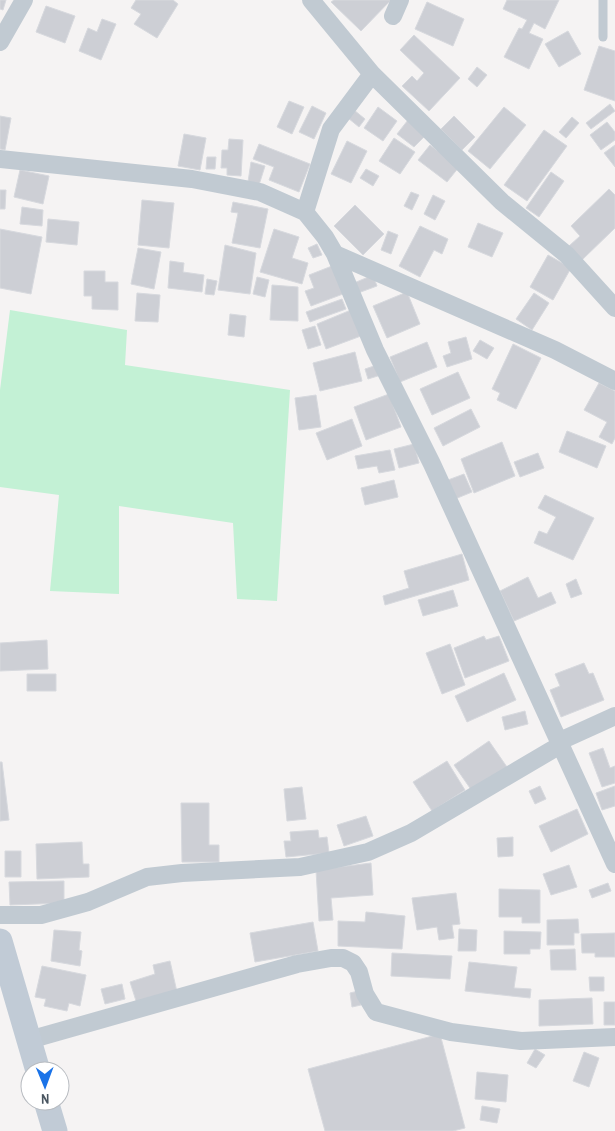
<svg xmlns="http://www.w3.org/2000/svg" width="615" height="1131" font-family="'Archivo Narrow',sans-serif">
<rect width="100%" height="100%" fill="#f5f3f3"/>
<path fill="#c3f1d5" d="M10,310L127,330L125,365L290,390L277,601L237,599L233,523L119,506V594L50,591L59,495L0,487V390Z"/>
<path fill="#cdcfd5" stroke="#d7d9de" d="M0,0H6L3,10L0,9Z
M136,0H173L178,4L157,38L134,24L141,14L131,8Z
M334,0H391L361,31L331,2Z
M507,0H559L545,29L534,23L529,33L543,39L529,69L504,57L519,28L522,29L527,20L503,9Z
M427,2L464,19L453,46L415,29Z
M46,6L75,16L65,43L36,32Z
M102,19L116,24L101,60L79,51L88,28L97,32Z
M568,31L581,54L559,67L545,44Z
M414,35L460,78L429,111L402,86L412,76L417,81L424,73L400,50Z
M599,46L615,51V101L584,90Z
M477,67L487,75L477,87L468,79Z
M289,101L304,107L292,134L277,127Z
M610,104L615,111L591,129L586,123Z
M312,106L326,113L314,139L299,132Z
M378,107L397,121L383,141L364,128Z
M504,107L526,125L490,169L468,151Z
M354,110L365,119L359,127L348,118Z
M0,116L11,118L5,150L0,149Z
M454,116L475,137L462,150L441,129Z
M572,117L579,123L566,138L559,132Z
M408,120L426,135L414,147L397,134Z
M607,122L615,132V140L601,150L590,135Z
M544,130L567,146L527,201L504,185Z
M184,134L206,138L200,170L178,166Z
M394,138L415,152L400,174L379,161Z
M229,139L243,140L241,176L227,175V168H221L222,150H228Z
M347,141L367,151L351,183L331,174Z
M259,144L310,164L299,192L269,180L274,167L253,159Z
M430,145L459,167L447,182L418,160Z
M615,145V167L604,153Z
M207,157H216L215,169H206Z
M251,162L265,166L259,185L248,182Z
M366,169L379,176L373,186L360,178Z
M20,170L49,176L43,204L14,197Z
M551,172L564,181L539,217L526,208Z
M609,189L615,195V228L582,260L569,246L580,236L571,226Z
M0,190H6L5,209H0Z
M411,192L419,195L412,210L404,206Z
M433,195L445,201L435,220L424,214Z
M142,200L174,203L169,248L138,245Z
M233,202L268,209L260,248L232,243L238,213L231,212Z
M355,205L384,234L363,255L334,226Z
M22,207L43,210L42,226L20,224Z
M48,219L79,222L77,245L46,242Z
M478,223L503,233L492,257L468,247Z
M420,226L448,239L442,254L434,250L420,277L399,266Z
M0,229L42,237L31,294L0,288Z
M274,229L299,237L292,258L308,263L302,284L260,272Z
M388,231L398,235L391,254L381,250Z
M317,244L322,255L313,258L308,248Z
M225,245L256,253L250,294L218,290Z
M138,248L161,252L154,289L131,284Z
M548,255L571,268L553,300L530,287Z
M170,261L184,263L183,272L204,275L202,292L168,288Z
M332,266L343,294L311,306L305,291L314,288L309,275Z
M84,271H105V282H118V310L92,309V296H84Z
M373,275L377,286L358,293L354,283Z
M257,277L269,280L265,297L253,294Z
M207,279L217,281L214,295L205,294Z
M272,285L298,287V321L270,320Z
M407,292L420,324L387,338L373,306Z
M137,293L160,295L158,322L135,321Z
M534,293L549,303L532,330L516,319Z
M342,299L346,309L310,322L306,312Z
M351,310L361,336L326,349L317,324Z
M230,314L246,316L244,337L228,335Z
M315,326L321,345L308,349L302,330Z
M466,337L472,359L447,367L443,356L451,353L448,342Z
M480,340L494,348L487,359L473,351Z
M427,342L437,367L400,382L390,357Z
M513,344L541,358L516,409L497,400L500,393L492,389Z
M355,352L362,381L320,391L313,363Z
M377,365L381,375L368,379L365,369Z
M458,372L470,398L432,415L420,389Z
M599,383L615,391V438L612,444L599,437L607,422L584,410Z
M389,394L401,427L366,440L354,407Z
M316,395L321,427L299,430L295,398Z
M471,409L480,427L443,446L434,428Z
M352,419L362,446L327,460L316,433Z
M567,431L606,446L597,468L559,452Z
M502,442L515,476L474,493L461,459Z
M414,444L419,463L399,468L394,449Z
M390,450L395,470L379,473L377,466L358,469L355,456Z
M538,453L544,468L520,477L514,462Z
M464,474L472,492L455,499L448,480Z
M394,480L398,497L365,505L361,488Z
M545,495L594,518L573,560L534,543L539,531L547,534L556,517L538,508Z
M462,554L469,580L385,605L383,596L409,588L404,571Z
M528,577L538,598L551,592L556,603L514,621L500,591Z
M576,579L582,594L571,598L566,584Z
M453,590L458,606L423,616L418,600Z
M484,636L486,640L499,636L509,661L465,678L454,648Z
M47,640L48,669L0,671V643Z
M450,644L465,685L442,694L426,653Z
M584,663L589,674L593,673L604,700L561,717L550,690L560,686L555,674Z
M504,673L516,700L467,722L455,696Z
M27,674H56V691H27Z
M525,711L528,724L505,730L502,717Z
M489,741L507,767L472,791L454,765Z
M603,748L610,768L615,766V783L602,787L589,753Z
M447,761L465,790L432,811L413,782Z
M0,762H2L9,820L0,821Z
M540,786L546,799L535,804L529,791Z
M615,786V806L602,810L596,793Z
M302,787L306,819L287,821L284,789Z
M181,803H209V845H219V862H182Z
M577,809L588,834L551,852L539,826Z
M366,816L373,836L344,846L337,825Z
M318,830L319,838L327,837L329,853L286,857L284,841H291L290,832Z
M513,837V856L498,857L497,838Z
M82,842L83,864H89V877L37,879L36,844Z
M5,851H21V877H5Z
M371,863L373,895L331,898L333,920L319,921L316,870Z
M569,865L577,887L551,895L543,874Z
M64,881V903L10,905L9,882Z
M608,883L611,891L592,898L589,890Z
M499,889L540,890V923H522V917H499Z
M456,893L460,924L452,925L454,938L439,940L437,927L417,930L412,898Z
M366,912L405,916L402,949L338,946V921L365,922Z
M578,919L579,933H574V945H547V920Z
M313,922L318,951L255,962L250,933Z
M459,929L477,930L476,951H458Z
M54,930L81,932L79,950L82,951L80,966L51,961Z
M504,931L541,932L540,949H530V954H504Z
M615,933V957H595V953H582L581,934Z
M575,949L576,970H551L550,950Z
M392,953L452,956L450,979L391,976Z
M170,961L177,992L137,1004L130,982L155,974L153,965Z
M469,962L517,967L514,988L531,989L530,998L465,991Z
M42,966L86,975L80,1006L69,1003L67,1011L44,1006L46,999L35,997Z
M589,977H604V991H590Z
M122,984L125,999L105,1004L101,989Z
M358,991L361,1005L352,1007L350,993Z
M592,998L593,1024L539,1026V1000Z
M604,1002H615V1025H604Z
M440,1034L465,1128L453,1131H325L308,1069Z
M535,1049L545,1055L536,1068L527,1063Z
M584,1052L599,1058L589,1087L573,1081Z
M477,1072L508,1075L506,1102L475,1099Z
M482,1106L500,1109L497,1123L480,1120Z"/>
<g fill="none" stroke-linecap="round" stroke-linejoin="round">
<path stroke="#c1cad2" stroke-width="9" d="M603,37V0"/>
<path stroke="#c1cad2" stroke-width="18" d="M311,0L372,74L502,202L567,255L615,308
M393,16L400,0
M0,42L24,0
M0,159L192,179L260,192L305,212L325,237L335,254L375,350L432,464L615,864
M305,212L331,129L372,74
M335,254L555,350L615,381
M560,741L615,716
M0,915H41L88,902L147,877L182,873L300,867L368,852L411,833L562,744
M29,1040L297,964L331,958H343L353,963L359,972L365,994L376,1012L451,1032L521,1041L615,1037"/>
<path stroke="#c1cbd6" stroke-width="25" d="M0,941L38,1071
M46,1101L55,1131"/>
</g>
<g transform="translate(45 1086) rotate(179)"><circle r="24" fill="#ffffff" stroke="#b7bbc0"/>
<path d="M0-4L9 19L0 12L-9 19Z" fill="#1a73e8"/>
<text y="-8" font-size="14" font-weight="bold" text-anchor="middle" fill="#4a5661">N</text>
</g>
</svg>
